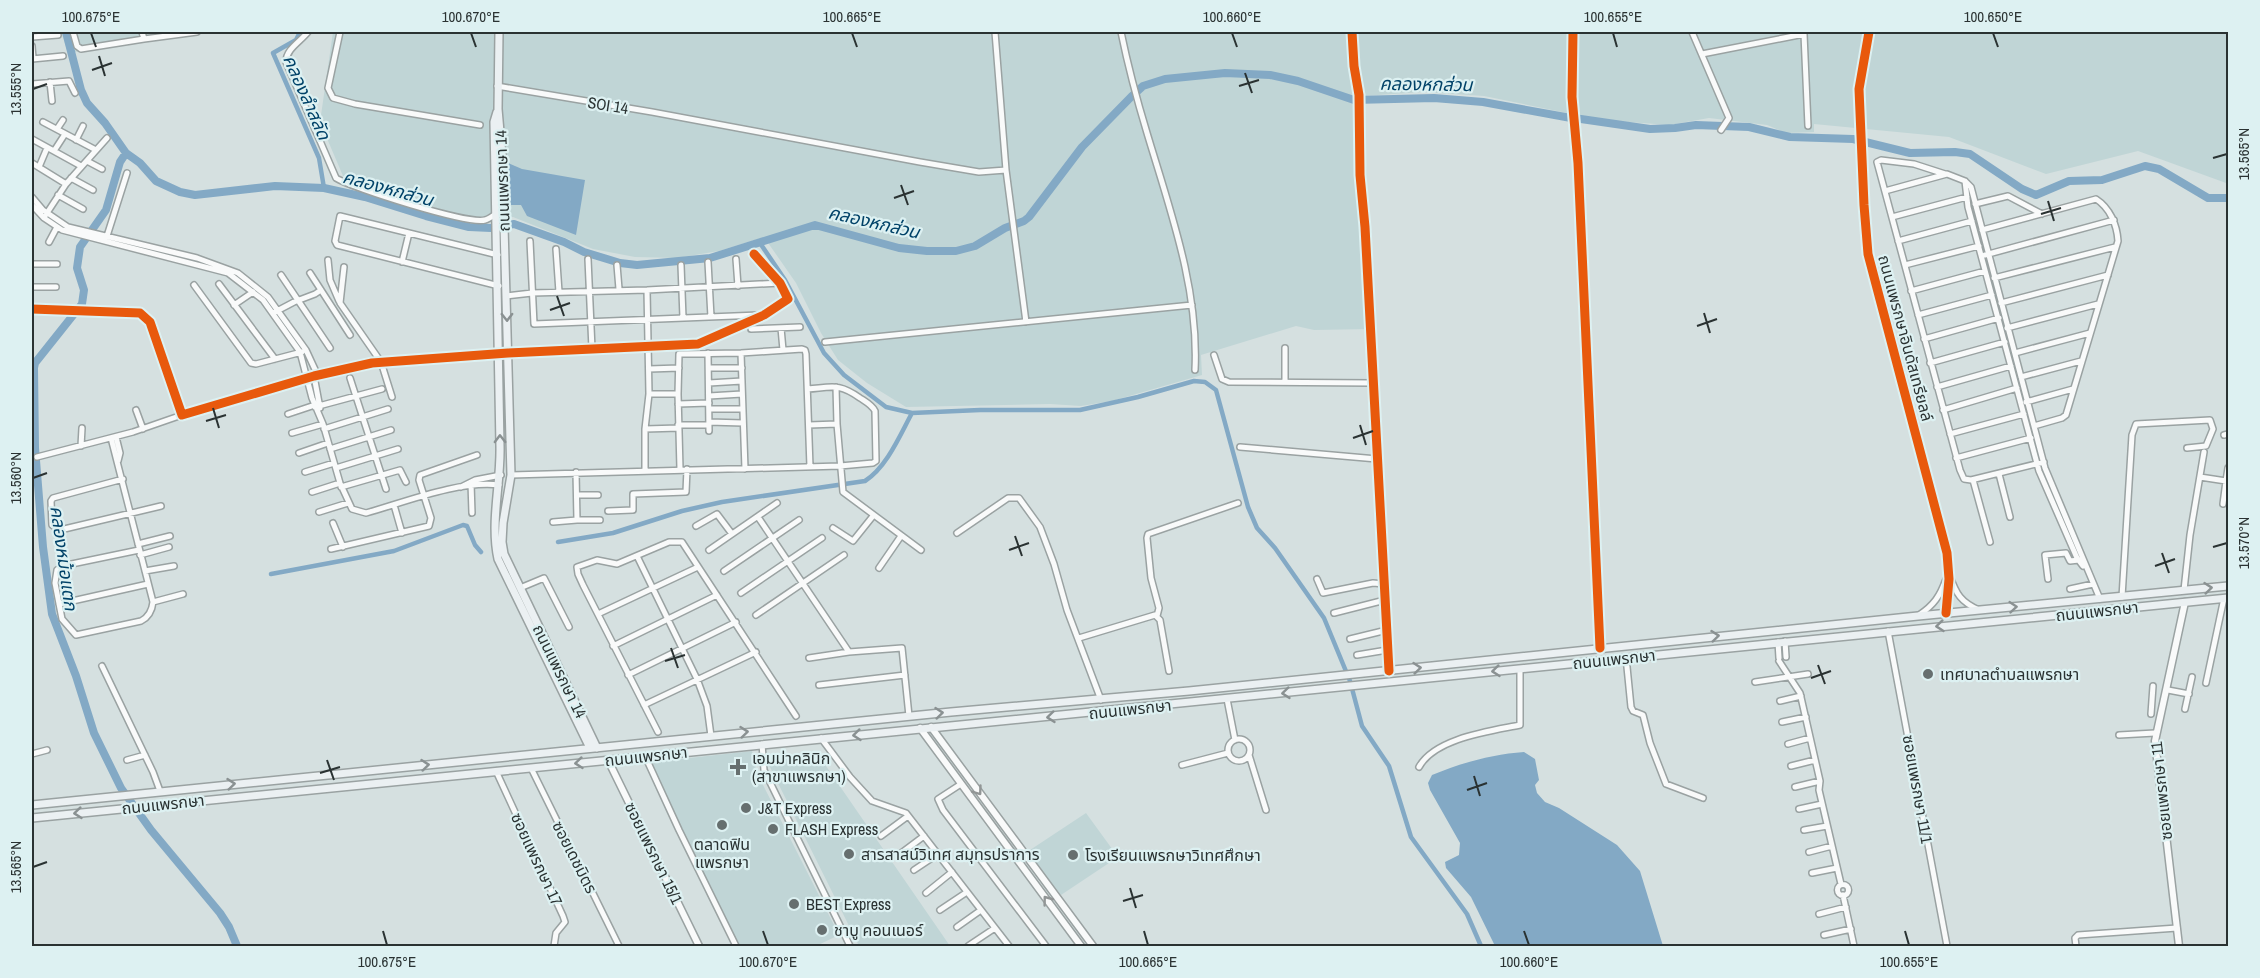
<svg xmlns="http://www.w3.org/2000/svg" width="2260" height="978" font-family="'Archivo Narrow','Noto Sans Thai',sans-serif">
<rect width="100%" height="100%" fill="#d5e0e0"/>
<path fill="#c0d5d6" d="M61,32H211L68,53Z
M333,32H2228V167L2226,183L2138,151L2046,174L1949,137L1814,124V132L1786,133L1767,125L1709,118L1669,125L1601,120L1484,96L1423,92L1363,96L1373,329L1314,330L1296,326L1201,355L1202,375L1112,401L1081,406L1050,404L906,407L867,383L838,360L821,333L796,283L764,237L719,251L677,258L635,257L593,249L513,217L484,220L463,217L343,176L320,122Z
M752,751L757,773L839,935L816,946H733L645,763Z
M817,753L950,946H859L767,761Z
M1086,813L1118,857L1061,895L1027,852Z"/>
<path fill="#83a9c5" d="M506,152L508,163L522,169L585,180L576,235L527,216L521,205H507Z
M1524,752L1535,759L1539,780L1535,785L1537,793L1545,802L1559,808L1617,845L1640,871L1663,946H1495L1471,897L1446,868L1445,862L1459,855L1460,843L1430,790L1428,783L1432,775C1461,763 1493,754 1524,752Z"/>
<g fill="none" stroke-linecap="round" stroke-linejoin="round">
<path stroke="#83a9c5" stroke-width="4.5" d="M300,32L296,40L273,53L319,158L324,188
M760,243L785,280L824,353L844,375L886,407L912,413L980,410H1080L1138,397L1194,381L1205,382L1216,390L1248,507L1257,528L1275,548L1324,618L1350,681L1362,726L1389,766L1411,837L1467,914L1481,946
M558,542L613,533L682,511L722,502L865,481C887,467 900,435 912,413
M271,574L394,551L463,525L467,526L475,545L481,552"/>
<path stroke="#83a9c5" stroke-width="8" d="M66,32L81,90L87,103L105,123L126,153L140,163L156,181L180,192L195,195L275,186L324,188L365,197L426,216L469,227L491,228L514,224L564,242L584,252L620,263L637,265L710,258L815,225L899,248L927,251H956L975,246L1005,228L1024,221L1029,217L1082,147L1131,97L1143,86L1165,79L1225,73L1270,75L1298,81L1354,100L1434,98L1483,102L1571,118
M1574,118L1650,129L1675,128L1696,125L1749,127L1790,137L1853,139L1910,153L1955,152L1970,154L2022,189L2036,195L2069,181L2102,180L2145,166L2159,169L2208,198H2228
M126,153L120,162L106,210L80,247L77,268L84,290L82,304L35,363L34,368L35,448L43,547L52,614L76,676L94,733L121,788L151,830L220,913L229,927L237,946"/>
<defs>
<path id="minor" d="M73,32L77,46L81,49L144,39L142,32
M308,32C300,42 286,49 286,62L336,178C352,188 469,225 485,220C489,219 494,215 497,213
M340,32L328,88L333,98L355,104L480,125
M995,32L1006,170L1026,322
M1121,32C1128,66 1137,100 1147,133C1170,210 1199,289 1195,370
M1352,32L1354,66L1359,95L1360,175L1365,227L1389,671
M1573,32L1572,97L1578,163L1600,648
M1692,32L1729,118L1721,130
M1869,32L1859,89L1864,205L1868,254L1947,553L1949,579L1946,613
M32,37L58,35
M144,39L197,32
M32,46L33,58
M1702,54L1804,34L1808,126
M32,59L63,56
M50,82L52,101
M32,84L69,81L75,93
M497,86L652,112L920,162L979,172L1006,170
M43,122L96,150
M57,129L63,120
M32,139L81,166
M76,140L83,126
M54,151L65,134
M87,161L102,169
M32,163L66,184
M39,167L47,148
M1945,174L1914,164L1881,160L1877,162L1960,470L1964,479L1971,480L2044,462
M71,178L93,190
M1965,181L1968,207L2039,471L2077,558L2083,566
M1885,191L1947,174L1965,181L1971,187L2045,468L2100,599
M58,195L83,209
M32,197L43,210L68,227L197,258L238,273L268,297L306,350L318,376
M1975,204L2008,196L2042,214
M32,205L44,218L62,230L228,273L263,300L300,352L312,398L323,424L340,483L352,509L366,513C405,502 460,480 499,485
M45,216L66,184L107,138
M1892,217L1967,197
M1982,230L2096,199C2110,208 2117,225 2118,241L2066,415L2062,418L2034,426
M107,236L127,173
M530,241L534,324L759,315
M1898,241L1972,221
M49,242L57,227
M556,249L559,292
M498,255L340,216L335,241L337,245L499,286
M1985,255L2114,220
M588,259L592,349
M736,259L738,286
M328,260L330,280L339,301
M402,262L409,233
M708,262L711,317
M32,264H57
M617,265L619,289
M681,265L683,318
M1905,265L1979,246
M344,267L340,303L381,362L392,397
M310,273L321,290
M281,275L330,348
M1994,278L2115,247
M219,284L275,359
M194,285L251,363L256,364L302,352
M32,287H56
M1911,291L1985,271
M506,296L532,293L647,290L780,283
M2001,303L2108,275
M234,305L253,292
M32,309L140,313L150,322L182,415L314,376L372,363L508,353L698,344L764,315L788,299L780,283L754,254
M275,312L294,302L315,294L321,290L350,335
M1918,315L1992,295
M781,328L783,350
M2007,328L2098,304
M751,329L800,327
M1924,339L1999,318
M825,342L1192,305
M708,353L709,431
M741,353L745,469
M2015,353L2090,333
M1214,355L1222,379L1229,382L1373,383
M1930,363L2005,342
M709,368H742
M649,369L679,368
M314,376L320,408
M2021,377L2081,361
M350,378L386,489
M1285,382V348
M709,383L742,381
M836,387L837,424
M1937,387L2011,366
M649,394H678
M709,396L742,394
M2026,402L2073,389
M678,404L709,403
M315,407L382,389
M709,409H743
M136,410L143,429
M1943,410L2017,388
M288,414L318,404
M709,422L743,423
M678,425H709
M809,425L837,424L843,492L921,550
M324,429L388,409
M645,429L679,428
M292,433L323,424
M1950,434L2024,414
M2224,435L2228,434
M116,437L120,453L118,461
M111,438L153,602C152,611 149,617 141,621L76,635L62,619L55,583L57,570L62,566L139,550
M81,446L82,428
M1240,447L1377,459
M330,449L391,430
M299,453L328,443
M37,457L133,432L182,415
M1956,458L2031,438
M336,468L398,449
M680,469L678,394L679,354L741,353L802,349L805,350L806,354L810,467
M645,470V429L649,394L647,290
M305,472L334,463
M576,472L577,520H600
M1999,474L2010,517
M511,475L840,466L873,463L876,461L875,411C872,405 866,402 860,398C839,383 833,387 808,389
M2200,477L2226,481L2228,468
M123,479L53,498L51,501L52,525L60,530L161,506
M1973,480L1990,542
M471,483L472,513
M341,487L400,470L406,482
M461,487L475,480L501,475
M312,492L340,483
M577,495H598
M2223,504L2226,481
M394,505L402,533
M608,511L633,510V494L686,492L687,469
M319,512L348,503
M758,517L849,652L902,648L909,716
M553,522L577,520
M333,523L343,547
M696,526L717,514L732,534
M833,528L853,541L873,516
M957,533L1008,498H1019L1040,527L1054,564L1067,610L1101,700
M138,544L170,536
M331,549L429,526L431,518L419,480L420,475L477,455
M709,550L777,503
M140,555L169,547
M637,556L697,679L707,706L711,736
M879,568L901,536
M145,571L174,566
M724,571L799,520
M1950,576C1956,594 1961,602 1979,610
M1317,579L1323,593L1373,583L1384,584
M2048,579L2045,555L2066,553L2070,561L2079,560
M520,588L544,578L569,627
M2070,589L2093,584
M2184,590L2190,535L2204,452
M741,593L822,538
M2122,597L2132,435L2136,424L2210,420L2213,429L2206,446L2187,448
M153,602L183,594
M59,604L148,584
M1334,613L1385,600
M598,614L698,567
M756,615L844,555
M1919,615C1934,605 1940,596 1946,579
M1157,616L1159,608L1151,578L1147,538L1148,534L1238,503
M1888,631L1947,946
M1079,638L1155,615L1160,620L1169,671
M1350,639L1387,630
M1785,641L1786,657
M1778,642L1779,658
M613,646L717,595
M1357,655L1387,650
M1626,657L1631,707L1633,711L1643,715L1650,743L1666,784L1703,798
M809,658L849,652
M1779,661L1800,693L1820,781L1819,790L1841,884
M102,666L153,772L160,791
M628,675L736,622
M1755,682L1808,674
M2206,683L2224,598
M819,685L905,675
M2168,690L2189,694
M1227,699L1235,740
M1780,701L1801,696
M644,705L756,652
M2185,709L2192,677
M2151,714L2153,686
M1782,722L1806,717
M658,732L583,585L578,574L577,567L597,560L617,564L669,542H682L796,716
M2119,735L2155,733
M821,738L850,777L872,801L906,813L1009,946
M1228 750a11 11 0 1 1 22 0a11 11 0 1 1-22 0Z
M762,744L764,770L850,946
M1788,744L1810,738
M32,754L47,750
M1249,755L1266,810
M645,756L679,830L736,946
M127,760L145,755
M1182,765L1228,753
M1791,766L1815,760
M1419,767C1435,738 1491,731 1520,725V669
M531,768L619,946
M496,771L563,916L565,922L556,933L554,946
M961,784L938,799L943,810L1046,946
M1795,787L1820,781
M1799,809L1822,804
M1804,830L1827,826
M881,836L908,816
M1809,852L1832,846
M900,854L924,836
M914,870L938,854
M1812,873L1837,868
M1837.5 890a5.5 5.5 0 1 1 11 0a5.5 5.5 0 1 1-11 0Z
M926,893L952,872
M1843,895L1854,946
M940,910L967,892
M1819,914L1846,907
M957,927L981,910
M1824,935L1851,929
M968,946L995,928
M2076,946L2075,938L2078,935L2177,928"/>
<path id="tertiary" d="M931,727L1093,946
M920,728L1081,946
M608,760L699,946
M2179,946L2155,741L2185,602"/>
<path id="secondary" d="M499,32L498,109L502,155L511,475L503,523L502,542L504,554L597,748
M497,112L494,122C497,230 499,338 500,446C501,483 490,522 498,559L590,748
M32,805L951,712L1189,691L1918,616L2228,586
M32,818L2228,598"/>
</defs>
<use href="#minor" stroke="#9aa2a2" stroke-width="8"/>
<use href="#tertiary" stroke="#9aa2a2" stroke-width="9"/>
<use href="#secondary" stroke="#9aa2a2" stroke-width="10"/>
<use href="#minor" stroke="#f9fafa" stroke-width="5"/>
<use href="#tertiary" stroke="#f9fafa" stroke-width="6"/>
<use href="#secondary" stroke="#ebf0f2" stroke-width="7"/>
<defs>
<path id="cycleway" d="M1352,32L1354,66L1359,95L1360,175L1365,227L1389,671
M1573,32L1572,97L1578,163L1600,648
M1869,32L1859,89L1864,205L1868,254L1947,553L1949,579L1946,613
M32,309L140,313L150,322L182,415L314,376L372,363L508,353L698,344L764,315L788,299L780,283L754,254"/>
</defs>
<use href="#cycleway" stroke="#ddf1f2" stroke-width="13"/>
<use href="#cycleway" stroke="#e8590c" stroke-width="9"/>
</g>
<defs><path id="oneway-chevron" d="M-2-3.5L2.5 0L-2 3.5" fill="none" stroke-width="1.6" stroke-linecap="round" stroke-linejoin="round" transform="scale(1.5)"/></defs>
<g stroke="#8a9192">
<use href="#oneway-chevron" transform="translate(507 317) rotate(89)"/>
<use href="#oneway-chevron" transform="translate(500 439) rotate(-91)"/>
<use href="#oneway-chevron" transform="translate(2208 588) rotate(-6)"/>
<use href="#oneway-chevron" transform="translate(2013 607) rotate(-5)"/>
<use href="#oneway-chevron" transform="translate(1940 626) rotate(174)"/>
<use href="#oneway-chevron" transform="translate(1715 636) rotate(-6)"/>
<use href="#oneway-chevron" transform="translate(1417 668) rotate(-6)"/>
<use href="#oneway-chevron" transform="translate(1496 671) rotate(174)"/>
<use href="#oneway-chevron" transform="translate(1286 693) rotate(174)"/>
<use href="#oneway-chevron" transform="translate(939 713) rotate(-6)"/>
<use href="#oneway-chevron" transform="translate(1051 717) rotate(174)"/>
<use href="#oneway-chevron" transform="translate(744 732) rotate(-6)"/>
<use href="#oneway-chevron" transform="translate(857 735) rotate(174)"/>
<use href="#oneway-chevron" transform="translate(579 763) rotate(174)"/>
<use href="#oneway-chevron" transform="translate(425 765) rotate(-6)"/>
<use href="#oneway-chevron" transform="translate(231 784) rotate(-6)"/>
<use href="#oneway-chevron" transform="translate(78 813) rotate(174)"/>
</g>
<g stroke="#929696">
<use href="#oneway-chevron" transform="translate(978 791) rotate(54)"/>
<use href="#oneway-chevron" transform="translate(1047 900) rotate(-127)"/>
</g>
<path fill="none" stroke="#2a3232" stroke-width="2" d="M91,33L96,47M471,33L476,47M852,33L857,47M1232,33L1237,47M1613,33L1617,47M1993,33L1998,47M99,56L105,76M92,70L112,63M1245,73L1252,93M1239,86L1259,80M33,89L47,84M2213,158L2227,154M901,185L908,205M894,198L914,191M2048,201L2054,221M2041,214L2061,208M557,296L564,316M550,310L570,303M1704,313L1710,333M1697,326L1717,319M213,408L219,428M206,421L226,415M1360,425L1366,445M1353,438L1373,431M33,478L47,473M1015,536L1022,556M2213,547L2227,543M1009,550L1029,543M2162,553L2169,573M2155,566L2175,559M671,648L678,668M665,661L685,655M1818,665L1825,684M1811,678L1831,671M327,760L334,780M320,773L340,767M1474,776L1480,796M1467,790L1487,783M33,867L47,862M1130,888L1136,908M1123,901L1143,895M383,931L387,945M763,931L768,945M1144,931L1148,945M1524,931L1529,945M1905,931L1909,945"/>
<g fill="#666f6f" stroke="#ddf1f2" stroke-width="2">
<circle cx="1928" cy="674" r="6"/>
<path d="M735 758h6v6h6v6h-6v6h-6v-6h-6v-6h6z"/>
<circle cx="746" cy="808" r="6"/>
<circle cx="722" cy="825" r="6"/>
<circle cx="773" cy="829" r="6"/>
<circle cx="849" cy="854" r="6"/>
<circle cx="1073" cy="855" r="6"/>
<circle cx="794" cy="904" r="6"/>
<circle cx="822" cy="930" r="6"/>
</g>
<g text-anchor="middle" dominant-baseline="central" stroke-width="4.5" stroke-linejoin="round" paint-order="stroke">
<g font-size="16" fill="#2a3232" stroke="#ddf1f2">
<text transform="translate(608 105) rotate(9)">SOI 14</text>
<text transform="translate(502 181) rotate(-92)">ถนนแพรกษา 14</text>
<text transform="translate(1906 338) rotate(75)">ถนนแพรกษาอินดัสเทรียลล์</text>
<text transform="translate(2097 611) rotate(-6)">ถนนแพรกษา</text>
<text transform="translate(1614 659) rotate(-6)">ถนนแพรกษา</text>
<text transform="translate(560 671) rotate(64)">ถนนแพรกษา 14</text>
<text transform="translate(1130 709) rotate(-6)">ถนนแพรกษา</text>
<text transform="translate(646 756) rotate(-6)">ถนนแพรกษา</text>
<text transform="translate(1918 789) rotate(80)">ซอยแพรกษา 11/1</text>
<text transform="translate(2161 791) rotate(-96)">ซอยแพรกษา 11</text>
<text transform="translate(163 804) rotate(-6)">ถนนแพรกษา</text>
<text transform="translate(654 853) rotate(64)">ซอยแพรกษา 15/1</text>
<text transform="translate(575 857) rotate(63)">ซอยเดชมิตร</text>
<text transform="translate(537 859) rotate(65)">ซอยแพรกษา 17</text>
</g>
<g font-size="16" fill="#2a3232" stroke="#ddf1f2" text-anchor="start">
<text x="1940" y="674">เทศบาลตำบลแพรกษา</text>
<text x="752" y="758">เอมม่าคลินิก<tspan x="752" dy="18">(สาขาแพรกษา)</tspan></text>
<text x="758" y="808">J&amp;T Express</text>
<text x="785" y="829">FLASH Express</text>
<text x="722" y="844" text-anchor="middle">ตลาดฟิน<tspan x="722" dy="18">แพรกษา</tspan></text>
<text x="861" y="854">สารสาสน์วิเทศ สมุทรปราการ</text>
<text x="1085" y="855">โรงเรียนแพรกษาวิเทศศึกษา</text>
<text x="806" y="904">BEST Express</text>
<text x="834" y="930">ชาบู คอนเนอร์</text>
</g>
<g font-size="18" font-style="italic" fill="#014268" stroke="#ddf1f2">
<text transform="translate(1426 84) rotate(1)">คลองหกส่วน</text>
<text transform="translate(307 97) rotate(66)">คลองลำสลัด</text>
<text transform="translate(388 188) rotate(15)">คลองหกส่วน</text>
<text transform="translate(874 222) rotate(13)">คลองหกส่วน</text>
<text transform="translate(64 558) rotate(82)">คลองหม้อแตก</text>
</g>
</g>
<rect width="2260" height="978" fill="none" stroke="#ddf1f2" stroke-width="66"/>
<rect x="33" y="33" width="2194" height="912" fill="none" stroke="#2a3232" stroke-width="2"/>
<g font-size="15" text-anchor="middle" fill="#2a3232">
<text x="91" y="22">100.675°E</text>
<text x="471" y="22">100.670°E</text>
<text x="852" y="22">100.665°E</text>
<text x="1232" y="22">100.660°E</text>
<text x="1613" y="22">100.655°E</text>
<text x="1993" y="22">100.650°E</text>
<text transform="translate(16 89) rotate(-90)" y="5">13.555°N</text>
<text transform="translate(2244 154) rotate(-90)" y="5">13.565°N</text>
<text transform="translate(16 478) rotate(-90)" y="5">13.560°N</text>
<text transform="translate(2244 543) rotate(-90)" y="5">13.570°N</text>
<text transform="translate(16 867) rotate(-90)" y="5">13.565°N</text>
<text x="387" y="967">100.675°E</text>
<text x="768" y="967">100.670°E</text>
<text x="1148" y="967">100.665°E</text>
<text x="1529" y="967">100.660°E</text>
<text x="1909" y="967">100.655°E</text>
</g>
</svg>
